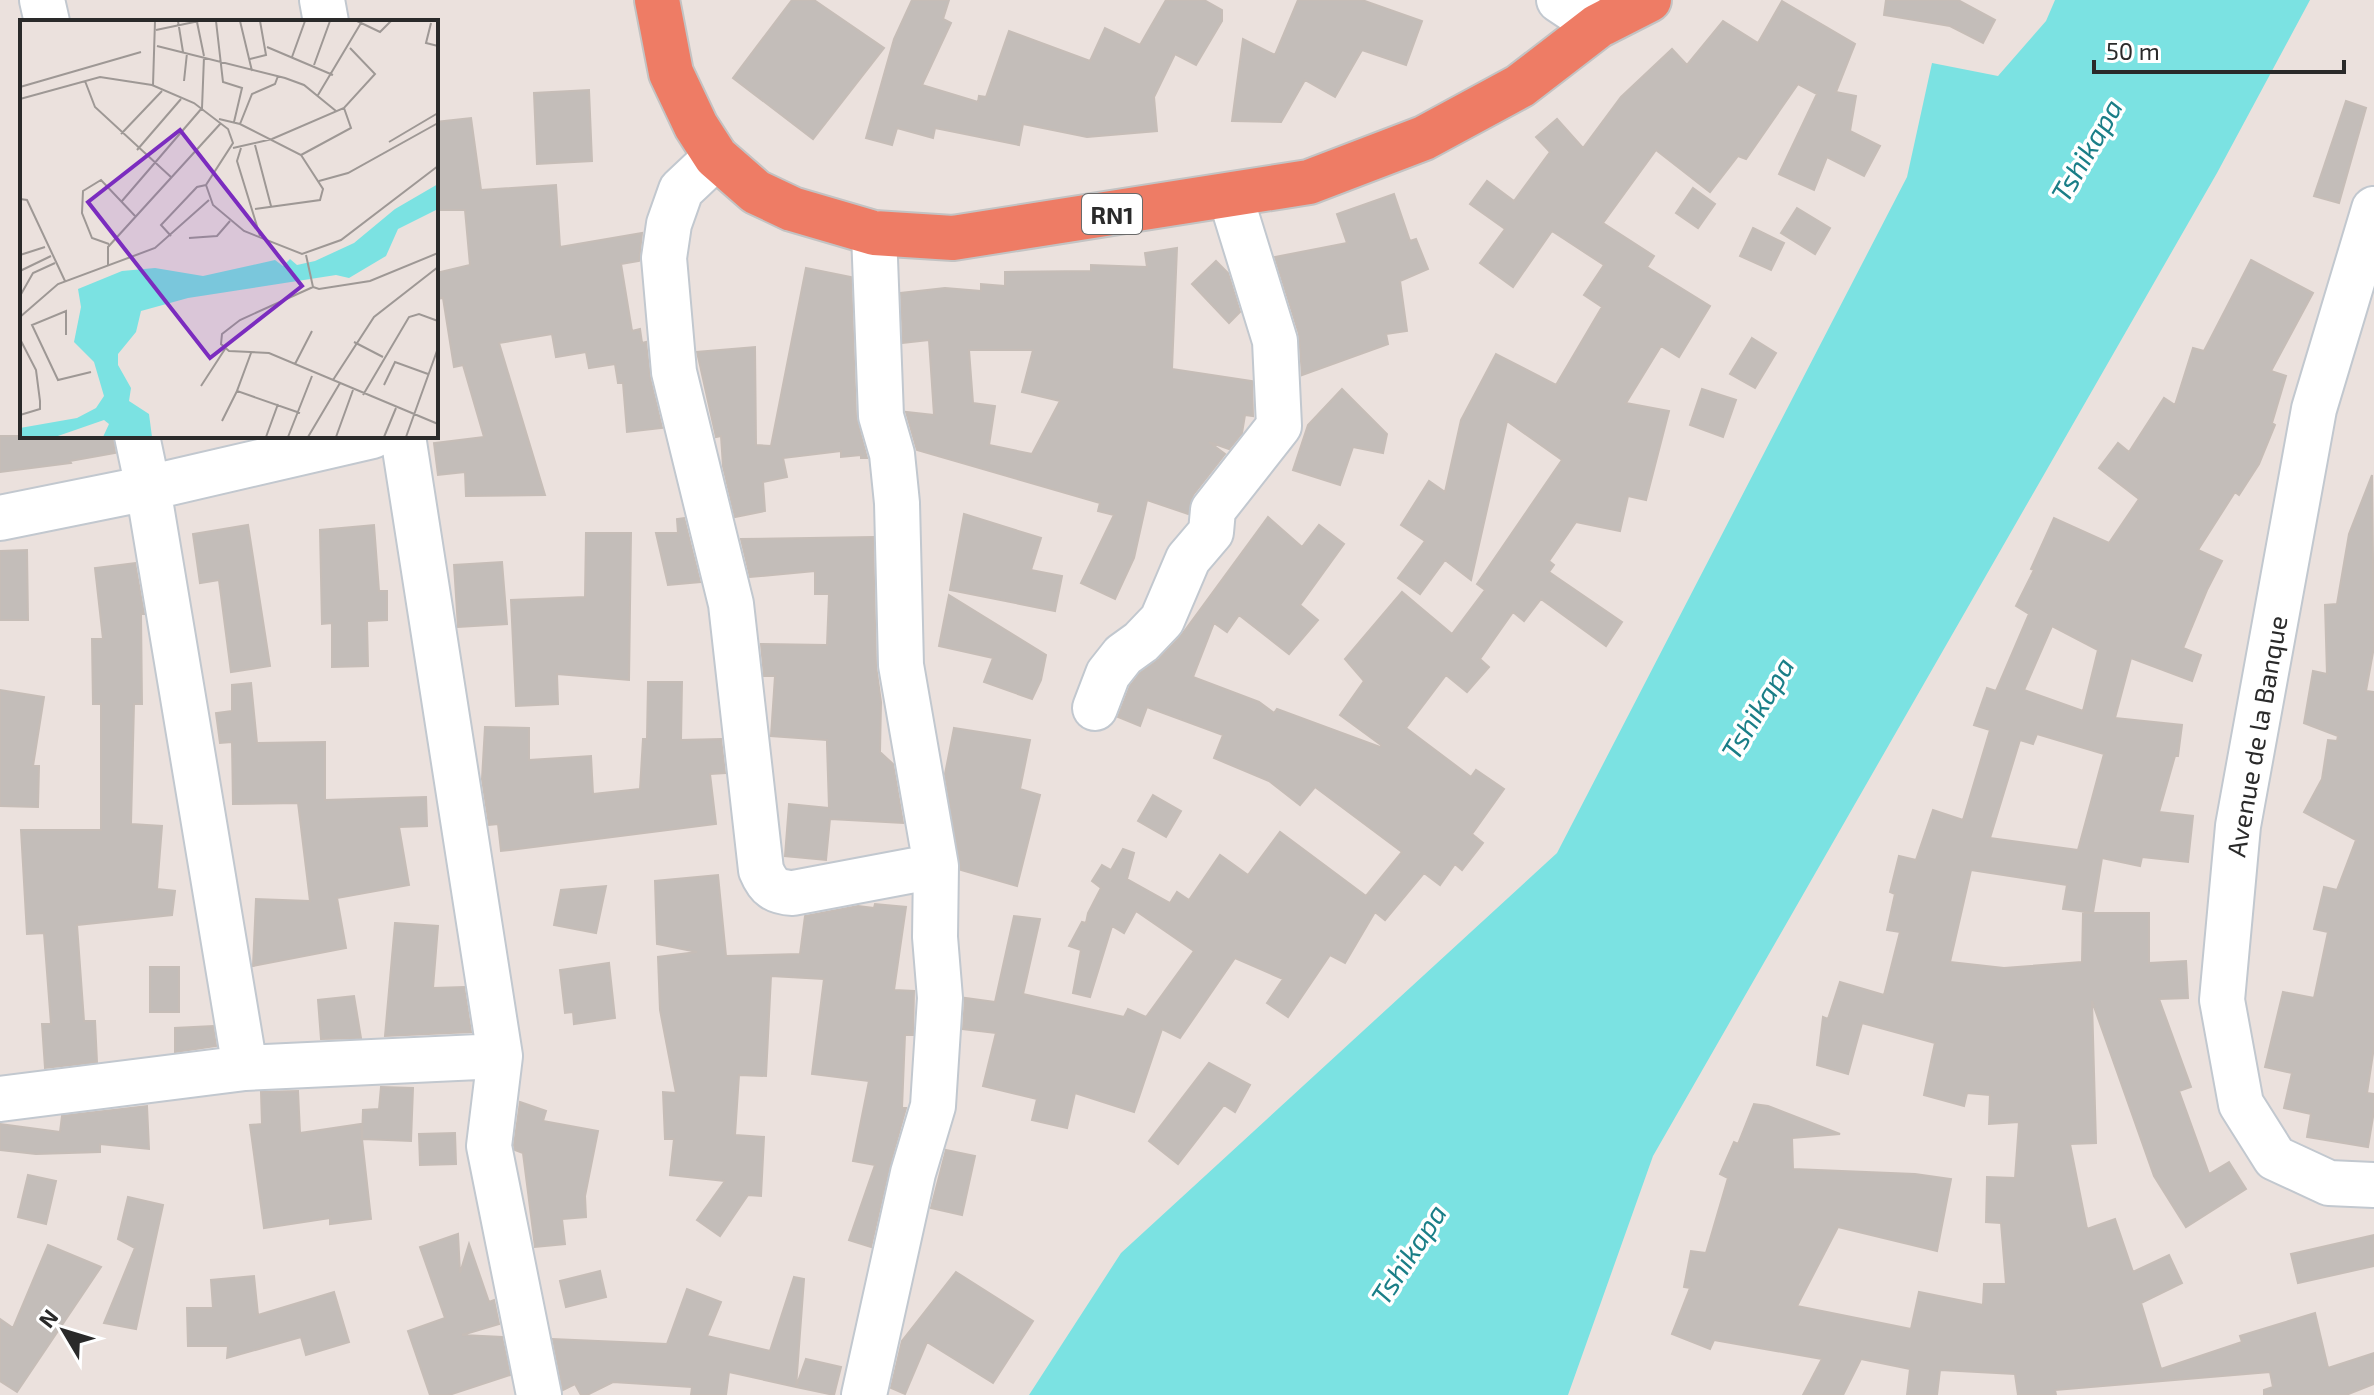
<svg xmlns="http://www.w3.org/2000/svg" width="2374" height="1395" font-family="'Exo 2',sans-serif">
<rect width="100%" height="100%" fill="#ebe1dd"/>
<path fill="#7be2e2" d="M2055,0H2310L2217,173L1653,1156L1568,1395H1029L1121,1253L1557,853L1907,177L1932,63L1998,76L2046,21Z"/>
<path fill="#c3bdb9" stroke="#c6bdb7" stroke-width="2" fill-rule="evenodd" d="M792,0H814L884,48L813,139L733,78Z
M912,0H949L943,19L951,23L922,85L978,102L979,96L986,97L1009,31L1090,61L1105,28L1140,45L1166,0H1204L1222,10V21L1196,65L1175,54L1154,97L1157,131L1087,137L1023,124L1019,145L935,128L933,138L897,128L892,145L866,138L894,39Z
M1298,0H1362L1422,21L1406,65L1362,50L1335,97L1305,80L1281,122L1232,121L1243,39L1275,55Z
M1886,0H1958L1995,20L1983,43L1950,26L1884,15Z
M1782,1L1855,44L1836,92L1856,96L1850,131L1880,146L1864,176L1827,157L1814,190L1779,174L1817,94L1798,84L1746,159L1738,156L1710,192L1656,150L1603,223L1654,256L1647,267L1710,306L1679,357L1661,346L1626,403L1669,411L1646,500L1628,496L1620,531L1576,522L1549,561L1554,565L1549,572L1622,622L1606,646L1541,599L1524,621L1513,612L1480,659L1489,667L1467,692L1446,675L1406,728L1471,777L1476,770L1504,789L1472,834L1483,843L1462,870L1455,864L1440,885L1424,873L1385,920L1375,912L1345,963L1330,955L1288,1017L1267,1003L1283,979L1235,958L1180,1038L1162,1029L1134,1112L1075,1093L1067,1128L1032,1120L1037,1099L983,1086L996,1033L963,1029L965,998L995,1002L1014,916L1040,919L1023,994L1124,1017L1128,1009L1146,1017L1194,951L1136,911L1124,933L1112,926L1090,997L1073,993L1081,950L1069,946L1082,922L1086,923L1088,913L1101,888L1092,881L1102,865L1111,870L1123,849L1134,853L1127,879L1170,903L1177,892L1189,900L1220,855L1248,875L1280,832L1366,896L1402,852L1315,787L1300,805L1269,781L1214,758L1223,735L1147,707L1140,726L1118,717L1130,686L1140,673L1159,659L1180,637L1268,517L1302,547L1319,525L1344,544L1300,605L1318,620L1289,654L1239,615L1227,632L1214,623L1193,677L1259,702L1274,713L1277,709L1380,747L1381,745L1340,715L1364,681L1345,659L1402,592L1452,634L1485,590L1477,584L1562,460L1507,421L1471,580L1445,560L1420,594L1398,578L1425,541L1401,525L1429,481L1445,492L1461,420L1496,354L1556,385L1602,307L1584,295L1604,265L1552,231L1513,287L1480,263L1505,229L1470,204L1487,181L1514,201L1550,152L1536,137L1557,119L1583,148L1621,97L1672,49L1687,65L1723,21L1758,43Z
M589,90L592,161L537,164L534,93Z
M2346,101L2366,108L2339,203L2314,196Z
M471,118L481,190L556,185L560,247L642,233L639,261L621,264L632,331L640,329L642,343L646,342L650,378L662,428L627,432L623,383H618L615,364L589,368L586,352L556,357L552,334L499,343L545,495L466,496L465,472L438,475L434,443L484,437L463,365L454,367L443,298L436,299V273L470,265L465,210H436V122Z
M1693,188L1715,204L1698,228L1676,213Z
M1394,194L1410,241L1416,239L1428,269L1400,281L1407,331L1386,334L1388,344L1302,375L1299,334L1275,257L1347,243L1337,214Z
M1797,208L1830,228L1815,254L1781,233Z
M1753,228L1784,243L1771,270L1740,256Z
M1177,248L1172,369L1252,381L1253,416L1245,415L1242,433L1229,449L1209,442L1225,454L1193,495L1188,514L1147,500L1134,558L1115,599L1081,583L1114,515L1098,511L1100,503L917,450L906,412L934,415L929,340L903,343L901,293L945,288L981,291V284L1005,286V272L1091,271V265L1147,267L1145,253ZM969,350H1033L1022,392L1060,401L1032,454L989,445L995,406L973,403Z
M2251,260L2313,293L2271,371L2286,376L2272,423L2275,425L2259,464L2239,495L2235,492L2198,550L2222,561L2207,590L2183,648L2201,655L2192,681L2131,658L2115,718L2182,725L2178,756H2175L2159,812L2193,816L2188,862L2142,857L2140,866L2102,858L2093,913L2063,909L2067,885L1971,870L1950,962L2004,968L2082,962L2083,913H2149V963L2186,961L2188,998L2159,999L2191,1087L2179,1091L2209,1174L2229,1162L2246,1189L2186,1227L2154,1176L2092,1001L2096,1143L2070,1144L2087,1229L2115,1219L2133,1272L2169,1255L2182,1283L2141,1303L2161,1369L2242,1342L2240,1336L2315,1313L2328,1368L2374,1353V1384L2346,1395H2264V1390L2273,1387L2270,1372L2055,1390L2056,1395H2018L2015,1374L1940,1370L1937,1395H1907L1910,1369L1861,1359L1843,1395H1803L1822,1359L1714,1340L1710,1349L1672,1334L1690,1288L1684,1287L1691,1251L1706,1253L1728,1178L1720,1174L1734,1142L1738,1144L1754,1104L1768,1106L1840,1134L1792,1138L1793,1169L1915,1174L1951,1179L1937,1251L1838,1227L1797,1306L1911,1329L1919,1292L1983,1305L1984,1284H2006L2001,1223L1986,1222L1987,1177L2015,1178L2019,1122L1989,1124L1990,1095L1967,1093L1964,1106L1924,1095L1935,1043L1862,1023L1848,1074L1817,1065L1823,1017L1828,1019L1840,982L1884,995L1900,932L1887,930L1895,894L1890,892L1899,856L1916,860L1933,810L1963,820L1990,730L1974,725L1987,688L1996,691L2029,614L2016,606L2034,570L2031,569L2054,518L2109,543L2139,499L2099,468L2118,443L2129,452L2164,398L2175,405L2193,348L2204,351ZM2052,626L2098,650L2083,711L2024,690ZM2037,734L2104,754L2078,850L1990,838L2020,740L2033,744Z
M1216,261L1228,273L1240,312L1229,323L1192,284Z
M806,268L851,277L856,417L867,458H861V455L841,457V451L783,458L787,477L763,482L765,511L735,517L723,466L721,436L716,437L697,352L755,347L756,445L771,446Z
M1752,338L1776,353L1755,388L1730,374Z
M1342,389L1387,434L1383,453L1353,447L1340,485L1293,470L1308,425Z
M1702,389L1736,400L1723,437L1690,425Z
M0,436H113L115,453L70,461L71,463L0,472Z
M2372,475L2374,647L2366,691L2374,692V1047L2367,1093L2374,1094V1111L2368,1147L2307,1137L2311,1114L2284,1108L2292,1073L2265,1067L2283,992L2314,998L2328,932L2314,929L2324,887L2337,890L2356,840L2304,812L2322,779L2328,740L2337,741L2338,736L2304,723L2313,671L2327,674L2325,605L2337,604L2349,534Z
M964,514L1041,538L1031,570L1062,576L1055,611L950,590Z
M684,518L700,582L668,585L656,533H678L677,519Z
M248,525L270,666L231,672L219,580L200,583L193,534Z
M374,525L379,591H387V620L367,621L368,666L332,667V623L322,624L320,530Z
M586,533H631L629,680L557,674L558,704L516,706L511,600L585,597Z
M873,537L876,666L881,702L880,752L893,764L903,823L830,819L826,860L785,856L789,804L829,808L827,744V740L771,736L775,676H764L761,644L827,645L829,594H815V571L750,577L741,539Z
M27,550L28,620H0V551Z
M502,562L507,624L458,627L454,565Z
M135,563L144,614H141L142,704H134L131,824L162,826L157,889L175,891L172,915L77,925L84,1021H95L97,1062L45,1068L42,1024H51L44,933L27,934L21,830H101V704H93L92,639H103L95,568Z
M949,595L1046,655L1041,680L1032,699L984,682L993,658L939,646Z
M648,682H682L681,740L721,739L725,773L710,774L716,824L501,851L498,824L489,825L482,779L485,727L529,728V760L591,756L593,794L640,789L643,739H647Z
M251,683L257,743L325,742V800L426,797L427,826L399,827L409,885L337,898L346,948L253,966L256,899L310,901L298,803L233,804L232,742L220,743L216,713L232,711V685Z
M0,690L44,697L33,766H39L38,807L0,806Z
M954,728L1030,740L1020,789L1040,795L1017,886L961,870L945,774Z
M1153,795L1181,811L1166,837L1138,821Z
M718,875L726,956L800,954L805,916L858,906L874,908L875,904L906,907L894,990L914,991L913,1035H905L902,1108H906L889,1168L871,1247L849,1240L875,1165L853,1161L869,1081L812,1074L824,979L771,976L766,1076L739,1075L735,1135L764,1137L761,1196L748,1195L720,1236L697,1220L725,1181L670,1175L674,1139H665L663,1092L676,1093L660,1010L658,957L697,952L657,944L655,881Z
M606,886L596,933L554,925L561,890Z
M395,923L438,926L433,988L464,987L471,1032L385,1036Z
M609,963L615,1018L574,1024L573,1012L565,1013L560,970Z
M150,967H179V1012H150Z
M354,996L361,1038L321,1039L318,1000Z
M213,1026L216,1046L175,1052V1028Z
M1209,1063L1250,1085L1235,1112L1224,1105L1178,1164L1149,1141Z
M381,1087L413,1088L411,1141L362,1139L371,1219L330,1224V1218L264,1228L250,1125L262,1124L261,1092L298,1091L300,1133L361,1124L362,1139L363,1110L379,1109Z
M520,1102L546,1111L543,1121L598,1131L585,1196L586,1217L562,1219L565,1244L535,1247L523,1153L515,1150L514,1145Z
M147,1106L149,1149L100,1144V1152L36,1154L0,1150V1124L60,1132L62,1116Z
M455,1133L456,1164L420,1165L419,1134Z
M946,1150L975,1156L962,1215L931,1208Z
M28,1175L56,1181L46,1224L18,1217Z
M128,1197L163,1205L136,1329L104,1323L135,1248L118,1239Z
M458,1234L460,1273L469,1244L489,1302L494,1300L499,1324L462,1335L502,1337L510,1375L449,1395H430L408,1331L445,1318L420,1247Z
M2374,1235V1266L2298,1283L2291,1254Z
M48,1245L101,1267L17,1392L0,1381V1319L13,1328Z
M600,1271L606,1297L566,1307L560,1281Z
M956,1272L1033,1321L993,1383L927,1342L905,1394L891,1388L902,1341Z
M254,1276L258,1315L334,1292L349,1342L306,1355L301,1337L227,1358L228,1346H188L187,1308H213L211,1280Z
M794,1277L804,1279L796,1387L729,1372L726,1395H691L692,1387L613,1382L587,1395H581L575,1384L563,1390L553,1339L667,1344L687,1289L721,1302L707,1336L770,1351Z
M806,1359L841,1367L834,1395L796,1387Z"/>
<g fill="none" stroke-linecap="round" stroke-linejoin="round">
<defs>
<path id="minor" d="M42,0L47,22
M322,0L326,22
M1559,0L1598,26
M716,157L681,190L669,224L664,258L674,372L731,604L761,870C768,887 775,892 793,893L936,866
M2374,209L2314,409L2238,826L2222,1000L2241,1104L2275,1158L2329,1183L2374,1185
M137,436L148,488L245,1068
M403,436L500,1056L489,1146L539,1395
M0,518L148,488L372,436
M1095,708L1108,674L1123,655L1141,642L1162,620L1188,559L1211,532L1213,510L1279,426L1275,341L1230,195
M0,1099L245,1068L500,1056
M864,1395L913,1173L933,1106L940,998L935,937L936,866L901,665L897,503L892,454L881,416L874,233"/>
<path id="highway" d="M657,0L671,73L696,126L716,157L756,192L792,209L874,233L953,238L1309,182L1424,138L1520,86L1598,26L1649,0"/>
</defs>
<use href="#minor" stroke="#c2c8cf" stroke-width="48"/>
<use href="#highway" stroke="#c3c3c3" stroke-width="48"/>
<use href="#minor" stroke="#fff" stroke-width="44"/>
<use href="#highway" stroke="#ee7c65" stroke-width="44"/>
</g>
<g text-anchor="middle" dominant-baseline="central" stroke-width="7" stroke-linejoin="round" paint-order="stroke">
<rect fill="#fff" stroke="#6a6a6a" stroke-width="2" x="1082" y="194" width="60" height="40" rx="6"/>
<g font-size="24" font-weight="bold" fill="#2a2a2a">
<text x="1112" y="214">RN1</text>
</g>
<g font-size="26" fill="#2a2a2a" stroke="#fff">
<text transform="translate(2256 736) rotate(-80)">Avenue de la Banque</text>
</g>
<g font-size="28" font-style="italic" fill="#1a7e87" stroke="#fff">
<text transform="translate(2086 150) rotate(-60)">Tshikapa</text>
<text transform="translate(1757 708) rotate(-59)">Tshikapa</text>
<text transform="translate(1408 1254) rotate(-57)">Tshikapa</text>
</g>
</g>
<g transform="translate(20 20)">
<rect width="418" height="418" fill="#ebe1dd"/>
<path d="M418,164V189L378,209L366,236L329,258L316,255L168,278L121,291L116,312L98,334V345L111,368L109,381L129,394L132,417H83L89,404L84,400L35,417H0V408L57,398L76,388L84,376L74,342L54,322L61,287L58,269L102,251L135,248L183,256L255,240L263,246L270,239L277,245L295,241L334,223L375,189Z" fill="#7be2e2"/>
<path fill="none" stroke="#9e9895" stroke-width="2" d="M158,1L163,32M196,1L203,62L222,68L214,102M220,1L232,51M337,1L360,12L371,1M177,2L184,36M411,3L406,23L418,26M136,10L179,1M137,26L265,58L284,65L316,91M247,27L313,55M272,37L285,1M230,39L246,35L240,1M294,45L310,1M65,61L75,87L152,158M164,61L167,33M133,65L135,1M0,67L121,32M298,75L341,3M0,79L80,57L132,65L174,83L208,109L213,123L186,165L193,185L224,211L282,234L321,220L418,146M199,99L220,104L281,135L303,169L300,180L235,189M220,104L232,74L255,64L258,56M101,114L142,71M369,122L418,93M235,125L251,186M213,128L252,119L324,88L355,54L330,28M221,128L217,141L240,216M117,130L161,79M281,135L331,108L324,88M299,161L328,153L418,103M0,179L7,180L45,261M102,181L182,88L184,37M151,216L141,205L177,167L186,165M169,218L197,216L210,201M89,224L72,218L62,193L63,171L81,160L116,197M0,235L25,227M286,235L293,267L299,269L350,261L418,233M88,247V227L201,103M0,251L31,236M293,267L220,300L202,314L201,324L209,331L249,333L418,404M0,276L13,253L35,243M0,297L38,264L135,228L189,180M46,315V291L12,305L38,360L71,352M0,319L16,350L20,381V389L0,395M334,322L363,337M231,333L217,371L280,393M275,344L292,311M313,360L354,297L418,247M364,365L375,342L408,354M181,366L205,329M343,375L389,297L399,294L418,301M202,401L217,371M246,417L258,384M268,417L292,356M288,417L320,363M316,417L333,370M364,417L376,388M386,417L418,328"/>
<path fill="#7b2cbf" fill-opacity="0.15" stroke="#7b2cbf" stroke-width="4" d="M160,110L282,266L190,338L68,182Z"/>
<rect width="418" height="418" fill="none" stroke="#2a2a2a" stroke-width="4"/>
</g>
<g transform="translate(64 1331) rotate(308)" stroke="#ffffff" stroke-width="6" paint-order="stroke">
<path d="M0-6L14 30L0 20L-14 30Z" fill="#2a2a2a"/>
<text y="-12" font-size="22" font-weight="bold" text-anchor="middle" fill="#2a2a2a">N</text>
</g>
<path d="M2094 60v12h250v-12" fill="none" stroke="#2a2a2a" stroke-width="4"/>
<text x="2106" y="60" font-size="24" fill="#2a2a2a" stroke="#ffffff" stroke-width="6" paint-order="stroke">50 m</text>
</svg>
